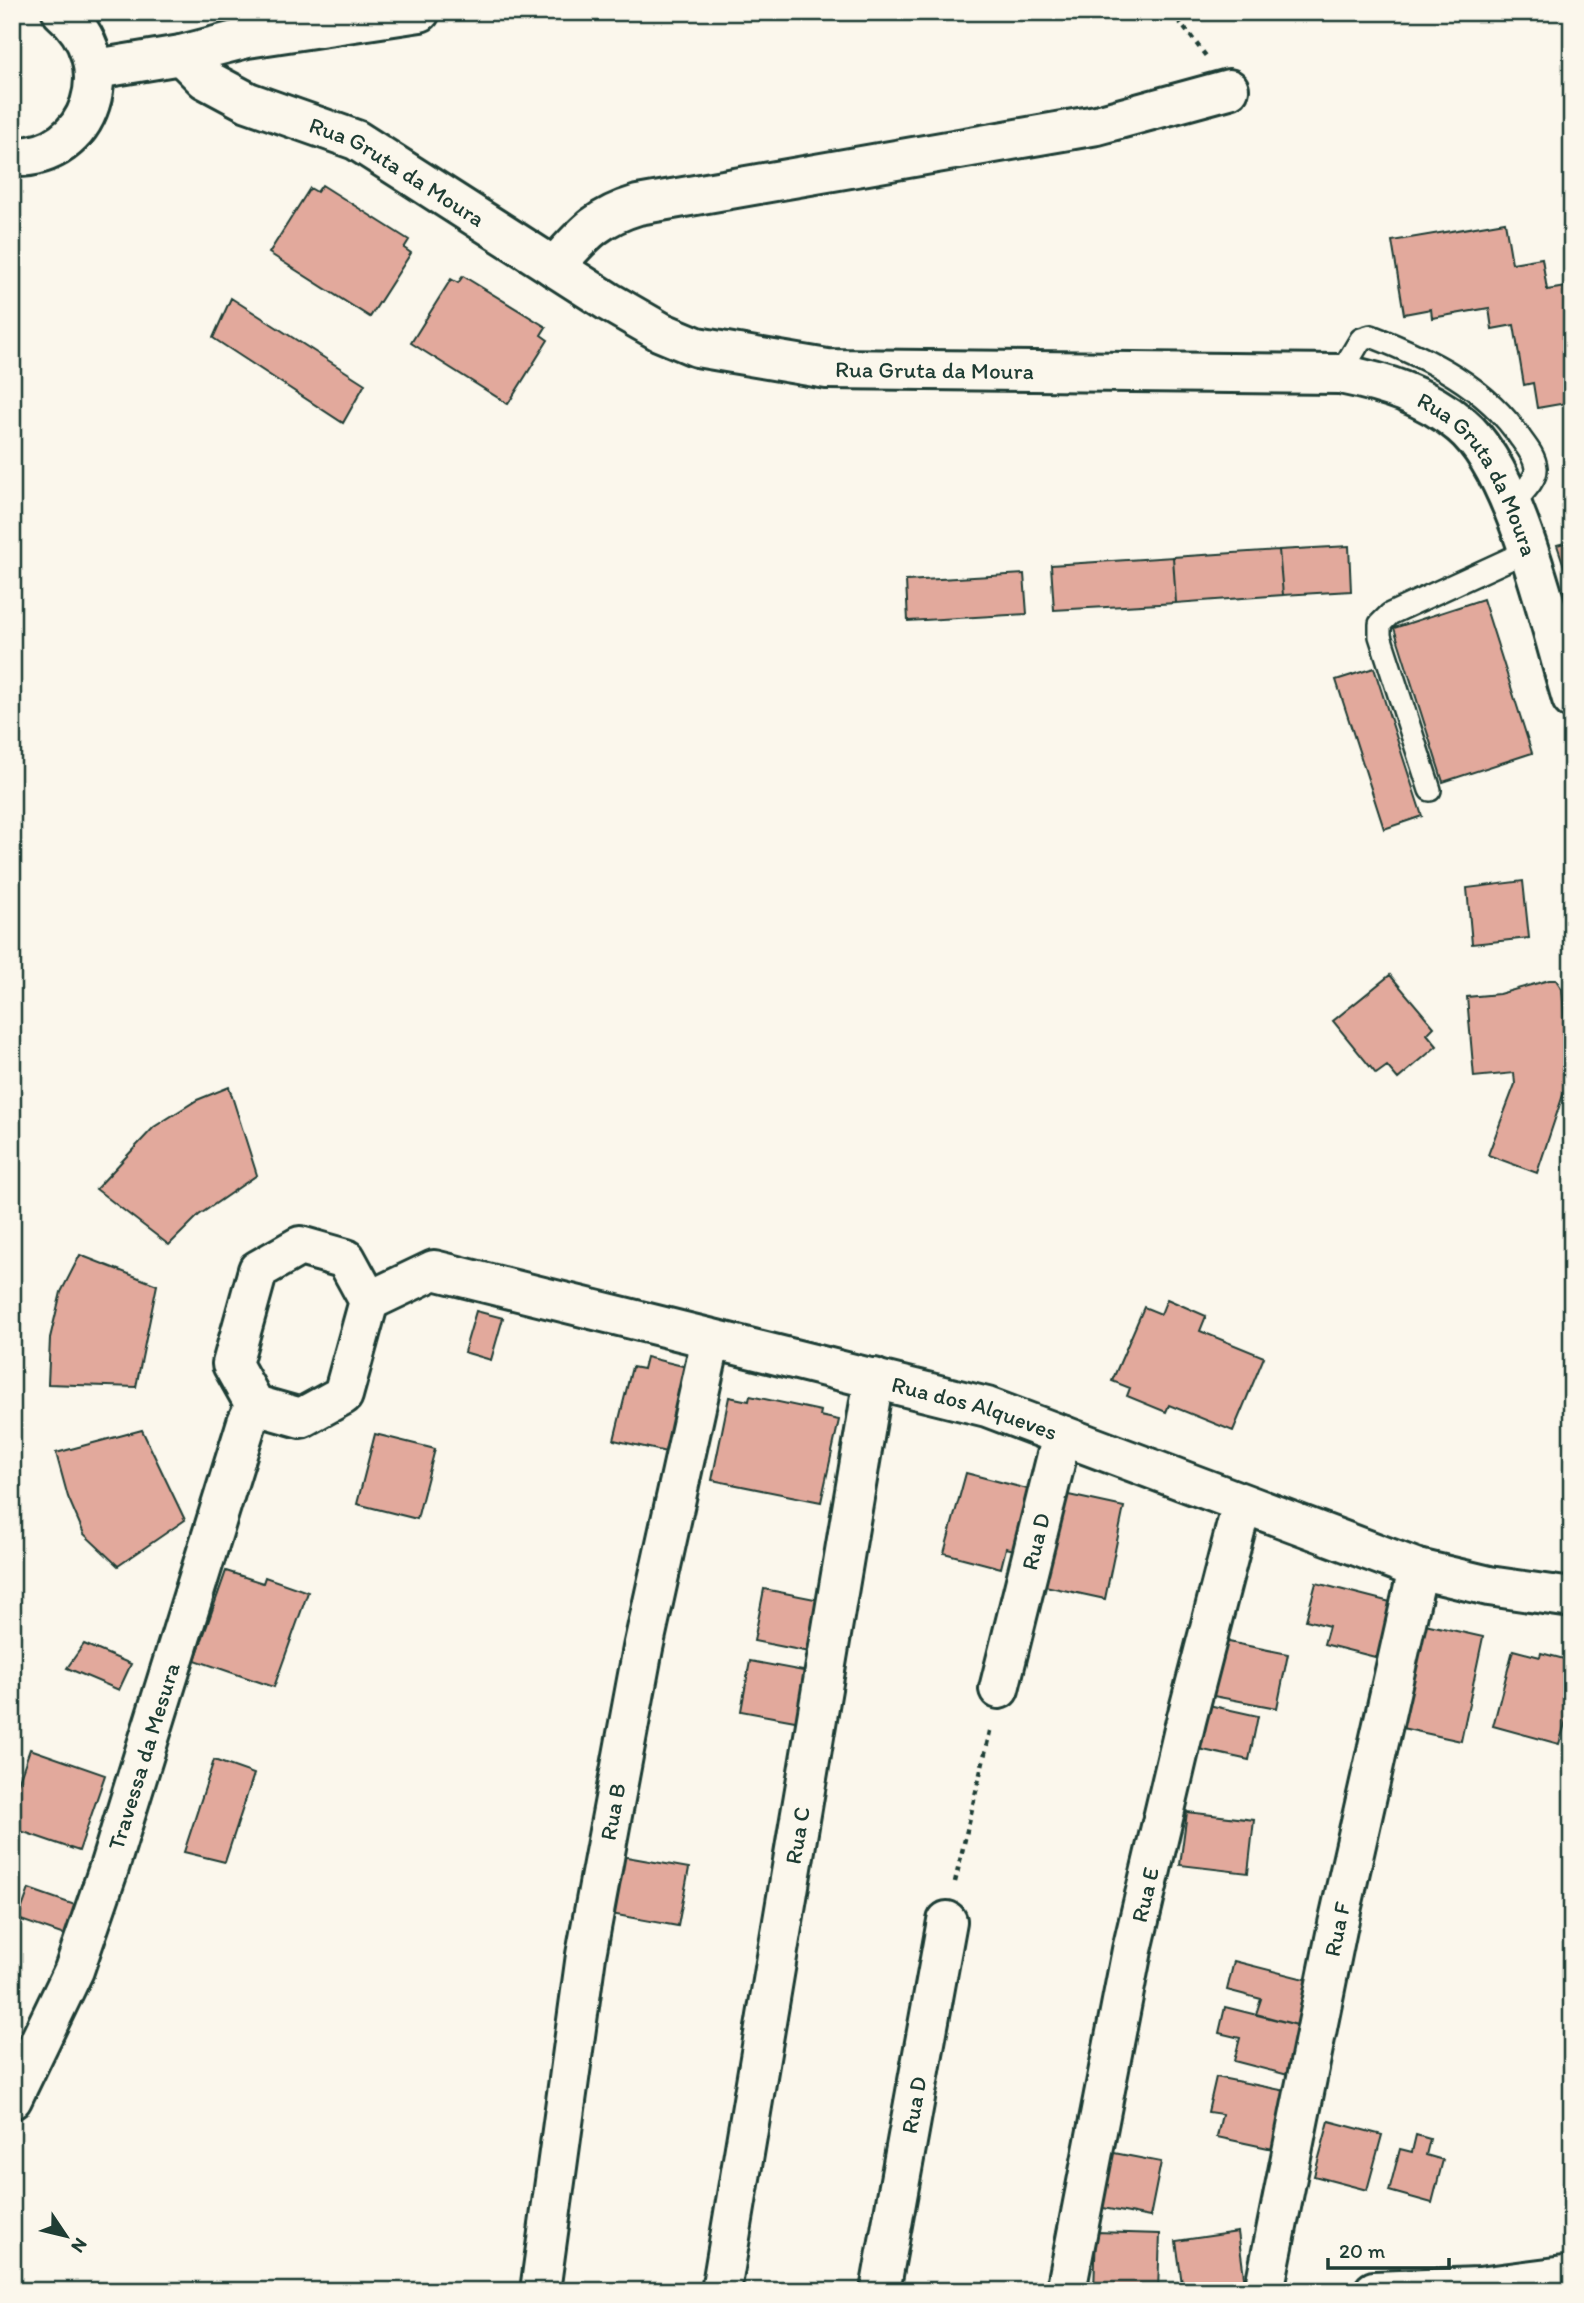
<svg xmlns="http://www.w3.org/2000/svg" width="1584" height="2303" font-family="Itim,sans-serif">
<rect width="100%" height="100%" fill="#fbf7ec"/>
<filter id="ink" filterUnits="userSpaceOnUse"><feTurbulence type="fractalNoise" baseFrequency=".0143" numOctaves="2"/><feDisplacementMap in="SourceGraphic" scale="14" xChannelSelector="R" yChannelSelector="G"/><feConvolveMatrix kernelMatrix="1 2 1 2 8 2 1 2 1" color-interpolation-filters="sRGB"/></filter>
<g filter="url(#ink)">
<path fill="#e2a99c" stroke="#1f3d34" stroke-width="2" d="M322,185L409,240L404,248L411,253L370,317L269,253L310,188L317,192Z
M1505,222L1512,263L1542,258L1547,290L1572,286V402L1537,408L1533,383L1524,385L1514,325L1492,329L1489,308L1432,318L1431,309L1404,314L1392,241Z
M463,276L546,327L541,335L548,340L508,404L411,343L451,279L458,283Z
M231,298L365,384L343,423L213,338Z
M1572,541V590L1557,545Z
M1349,546L1351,591L1283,595L1279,550Z
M1279,550L1283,595L1176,603L1173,557Z
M1173,557L1176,603L1054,610L1051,565Z
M1024,574L1027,614L908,621L906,581Z
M1483,599L1532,753L1443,782L1394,628Z
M1374,668L1422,816L1384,829L1336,680Z
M1523,881L1529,938L1472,944L1467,888Z
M1390,975L1434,1027L1427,1034L1437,1046L1398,1079L1387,1066L1376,1074L1333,1021Z
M1549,980H1556L1562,989L1569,1077L1537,1173L1488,1155L1515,1084L1514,1073L1474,1077L1467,997L1499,994Z
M229,1087L257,1175L199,1215L169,1245L96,1189L154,1127L197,1100Z
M80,1255L157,1285L136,1387L48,1384L50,1338L61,1292Z
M1167,1299L1206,1316L1200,1331L1264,1357L1233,1431L1169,1405L1166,1412L1127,1396L1130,1388L1112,1381L1144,1307L1161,1314Z
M476,1311L503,1318L491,1360L464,1352Z
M646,1357L695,1369L675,1454L614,1440L632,1367L643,1369Z
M750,1396L821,1411L820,1416L839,1420L821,1502L712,1480L729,1397L749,1401Z
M142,1430L185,1520L118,1566L84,1534L68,1497L56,1453Z
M375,1434L435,1449L417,1519L357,1504Z
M966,1473L1035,1491L1019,1551L1006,1548L1001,1568L944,1553Z
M1064,1494L1124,1507L1105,1599L1045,1586Z
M226,1571L263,1583L265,1577L308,1592L274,1687L195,1660Z
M1316,1583L1398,1604L1383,1659L1324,1644L1329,1626L1306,1620Z
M764,1589L825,1601L815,1653L754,1641Z
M1425,1624L1483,1637L1461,1741L1402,1728Z
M1219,1640L1288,1654L1277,1708L1208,1695Z
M84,1644L131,1664L119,1690L67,1668Z
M1513,1650L1540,1657L1541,1653L1572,1661V1700L1559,1744L1493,1726Z
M750,1661L814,1673L806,1723L741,1711Z
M1204,1704L1258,1716L1249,1760L1194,1748Z
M30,1749L105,1775L79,1851L12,1828V1801Z
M214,1760L254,1774L225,1862L184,1852Z
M1187,1812L1254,1820L1248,1873L1180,1865Z
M621,1856L689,1868L678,1926L611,1914Z
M29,1889L78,1906L67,1936L18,1919Z
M1234,1961L1312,1981L1301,2026L1256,2014L1261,1999L1227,1990Z
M1225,2007L1301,2026L1288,2075L1234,2061L1240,2038L1219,2033Z
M1216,2077L1286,2091L1273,2149L1217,2137L1222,2114L1208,2112Z
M1329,2121L1382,2135L1367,2190L1314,2176Z
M1416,2135L1430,2139L1426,2155L1443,2160L1432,2203L1389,2191L1400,2149L1412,2152Z
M1109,2152L1161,2162L1150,2217L1098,2207Z
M1096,2232L1160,2234L1158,2291H1094Z
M1238,2232L1246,2291H1183L1176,2241Z"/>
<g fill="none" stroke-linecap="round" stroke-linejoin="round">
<defs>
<path id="service" d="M1340,374L1361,339L1371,336C1428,358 1486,386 1521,439C1527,447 1535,457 1536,468C1537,480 1520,495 1513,504
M1430,790L1380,636V624L1390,614L1527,551"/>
<g id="minor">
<path id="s1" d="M181,55L205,79L248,102L356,140L609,302L661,332L697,347L827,369L1340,374C1385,383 1425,395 1461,425C1517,471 1550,627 1572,699"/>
<path d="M96,69L181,55L247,38L420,12"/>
<path d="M554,267C583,235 595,218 638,205L1097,125L1229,89"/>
<path d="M300,1246L346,1259L369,1301L343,1395L301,1418L255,1405L232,1364L258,1270Z"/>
<path id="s2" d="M369,1301L434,1270L987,1407L1418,1569L1489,1586L1572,1598"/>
<path id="s3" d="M999,1689L1062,1435"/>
<path id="s4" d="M12,2099L74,1970L108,1871L247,1422L255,1405"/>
<path id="s5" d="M540,2291L586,1955L643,1648L711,1339"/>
<path id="s6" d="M721,2291C770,1986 825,1683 874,1378"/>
<path id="s7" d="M880,2291L947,1921"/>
<path id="s8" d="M1066,2291L1132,1950L1186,1721L1242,1504"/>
<path id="s9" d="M1264,2291L1338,1924L1418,1569"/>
<path d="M1374,2291L1479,2287L1572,2275"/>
</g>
<path id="tertiary" d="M12,157C93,160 122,61 62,12"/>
</defs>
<use href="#service" stroke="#1f3d34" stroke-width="26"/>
<use href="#minor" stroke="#1f3d34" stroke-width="44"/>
<use href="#tertiary" stroke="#1f3d34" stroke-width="44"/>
<path stroke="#1f3d34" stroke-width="4.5" stroke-dasharray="5 5" stroke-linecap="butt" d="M1172,12L1206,56
M955,1882L991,1727"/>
<use href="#service" stroke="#fbf7ec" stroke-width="21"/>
<use href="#minor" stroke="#fbf7ec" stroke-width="38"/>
<use href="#tertiary" stroke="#fbf7ec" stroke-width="38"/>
</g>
</g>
<g text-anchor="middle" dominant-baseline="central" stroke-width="7" stroke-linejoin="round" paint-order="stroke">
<g font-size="23" fill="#1f3d34" stroke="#fbf7ec">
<text stroke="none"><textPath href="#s1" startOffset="248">Rua Gruta da Moura</textPath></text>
<text stroke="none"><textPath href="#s1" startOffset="836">Rua Gruta da Moura</textPath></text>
<text stroke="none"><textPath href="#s1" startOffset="1424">Rua Gruta da Moura</textPath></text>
<text stroke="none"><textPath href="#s2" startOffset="630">Rua dos Alqueves</textPath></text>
<text stroke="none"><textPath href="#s3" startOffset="152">Rua D</textPath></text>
<text stroke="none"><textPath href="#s4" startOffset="368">Travessa da Mesura</textPath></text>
<text stroke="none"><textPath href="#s5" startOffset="485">Rua B</textPath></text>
<text stroke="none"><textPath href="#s6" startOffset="462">Rua C</textPath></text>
<text stroke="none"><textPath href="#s8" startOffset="404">Rua E</textPath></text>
<text stroke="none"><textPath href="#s9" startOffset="369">Rua F</textPath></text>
<text stroke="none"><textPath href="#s7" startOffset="189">Rua D</textPath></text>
</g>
</g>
<rect width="1584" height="2303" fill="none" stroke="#fbf7ec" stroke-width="42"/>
<rect x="21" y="21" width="1542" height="2261" fill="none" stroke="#1f3d34" stroke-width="2.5" filter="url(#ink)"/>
<g transform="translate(66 2236) rotate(125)" stroke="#fbf7ec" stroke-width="5" paint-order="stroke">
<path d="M0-5L12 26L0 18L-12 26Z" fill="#1f3d34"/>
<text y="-10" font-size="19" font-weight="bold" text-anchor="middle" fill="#1f3d34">N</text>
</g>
<path d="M1328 2258v10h121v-10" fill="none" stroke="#1f3d34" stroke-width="3.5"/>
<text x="1339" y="2258" font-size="21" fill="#1f3d34" stroke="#fbf7ec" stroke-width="5" paint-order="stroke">20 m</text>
</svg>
